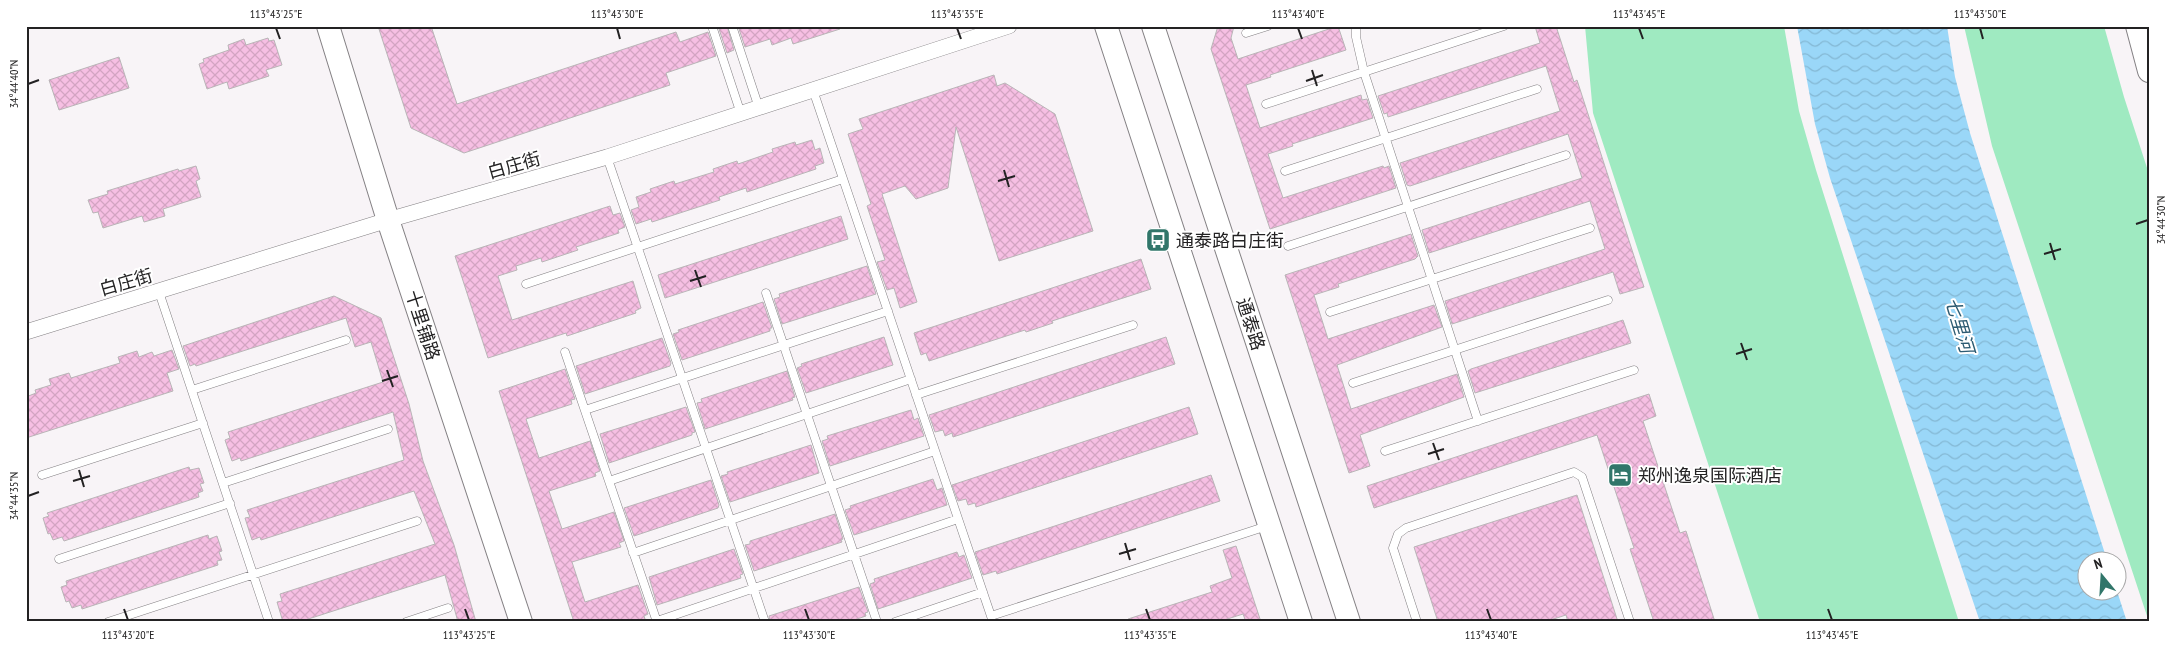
<svg xmlns="http://www.w3.org/2000/svg" width="2175" height="648" font-family="'PT Sans Narrow','Noto Sans SC',sans-serif">
<defs>
<pattern id="water-waves" width="16" height="10" patternUnits="userSpaceOnUse" patternTransform="scale(1.25)"><rect width="16" height="10" fill="#9ad7f8"/><path d="M0 5q4-4 8 0t8 0" fill="none" stroke="#84b8d4"/></pattern>
<pattern id="building-cross-hatch" width="8" height="8" patternUnits="userSpaceOnUse" patternTransform="scale(1.25)"><rect width="8" height="8" fill="#f6bfe3"/><path d="M0 0l8 8M0 8l8-8" fill="none" stroke="#d3a4c2"/></pattern>
</defs>
<rect width="100%" height="100%" fill="#f8f4f7"/>
<path fill="#9feac1" d="M1585,26H1784L1799,111L1816,170L1959,622H1760L1593,113Z
M1964,26H2104L2124,97L2149,174V622L1992,146Z"/>
<path fill="url(#water-waves)" d="M1797,26H1947L1955,77L1970,133L2107,560H2088V590L2117,591L2127,622H1980L1830,178L1815,124Z"/>
<path fill="url(#building-cross-hatch)" stroke="#b9b5b7" d="M378,26H431L457,104L676,32L680,42L708,32L716,56L666,73L670,85L464,153L411,128Z
M727,26L734,50L727,53L719,29Z
M738,26H840V29L793,44L791,38L772,45L770,39L745,47Z
M1218,26H1234L1231,38L1238,59L1338,26L1346,50L1270,75L1271,77L1246,85L1260,128L1361,95L1362,100L1367,99L1373,118L1292,144L1293,146L1268,154L1283,198L1383,166L1384,168L1389,166L1396,188L1270,229L1211,49Z
M1535,26H1556L1574,82L1577,80L1644,287L1620,294L1613,272L1452,324L1445,301L1605,249L1590,201L1429,253L1422,230L1582,178L1568,134L1410,186L1407,185L1400,163L1560,111L1546,66L1388,117L1387,113L1384,114L1378,96L1540,43Z
M268,38L269,41L274,40L282,65L266,70L269,76L229,89L227,82L207,89L199,64L204,62L203,59L229,50L228,45L244,39L246,45Z
M119,57L129,88L59,110L49,80Z
M994,75L997,86L1005,83L1055,114L1093,231L999,261L956,127L948,188L916,199L905,186L882,194L917,302L900,308L894,288L887,290L877,262L885,260L867,206L871,204L848,134L863,129L859,119Z
M812,140L815,150L820,148L824,163L815,166L816,169L747,192L746,188L719,197L720,200L652,222L651,219L636,224L631,210L639,207L636,197L651,192L650,189L674,181L675,184L714,172L713,169L737,161L738,164L773,152L772,149L795,142L796,145Z
M196,166L200,179L196,181L201,197L163,209L165,216L144,222L142,216L103,228L98,212L93,213L88,200L108,194L107,191L178,169L179,171Z
M610,206L613,215L620,213L625,227L618,230L619,233L576,247L578,250L542,262L541,258L516,266L517,270L498,276L512,320L633,281L641,308L635,311L636,313L567,336L566,333L488,358L455,256Z
M841,216L848,239L665,298L658,275Z
M1411,234L1418,256L1415,259L1338,284L1339,287L1314,295L1328,339L1434,305L1442,327L1337,365L1351,409L1457,374L1464,397L1360,435L1370,466L1349,473L1285,275Z
M1141,259L1151,289L1052,321L1053,323L1026,332L1025,330L929,361L926,353L921,355L914,333Z
M867,266L876,294L782,324L774,299L780,297L779,294Z
M334,296L381,318L409,404L423,461L454,545L476,622H458L445,575L299,622H283L277,602L282,601L280,594L435,544L414,491L261,540L260,537L252,540L245,518L250,517L247,510L404,460L393,412L241,461L240,458L232,461L225,440L230,438L228,432L383,382L371,342L355,347L346,318L196,366L195,364L190,366L183,346Z
M763,302L772,328H770V331L682,360L673,334L679,332L678,330Z
M1623,320L1631,343L1475,393L1468,371L1471,369Z
M884,337L893,365L806,393L797,368L802,366L801,364Z
M1166,337L1175,364L953,437L952,433L945,436L943,430L935,432L929,415Z
M662,338L671,363L670,366L585,394L576,366Z
M172,350L179,369L167,373L173,391L26,438V397L36,393L35,390L51,385L49,379L69,373L71,378L120,363L118,357L137,351L139,357L152,352L154,356Z
M565,369L575,399L571,400L572,404L526,419L539,458L590,441L600,471L595,473L596,476L549,491L562,529L614,512L624,541L619,543L621,547L572,562L585,602L638,585L648,614L644,616L645,619L637,622H574L499,391Z
M787,371L795,397L792,398L793,400L705,429L697,403L702,402L701,399Z
M1649,394L1656,416L1643,421L1680,533L1686,531L1715,622H1654L1630,549L1634,548L1597,435L1374,508L1367,486Z
M686,407L695,432L692,433V435L609,463L600,434Z
M1189,407L1198,434L976,507L975,503L968,505L966,499L958,501L952,485Z
M911,410L914,420L918,418L924,436L830,466L822,441L828,439L827,436Z
M811,445L819,473L730,502L721,476L728,474L727,472Z
M189,467L190,470L199,468L204,483L200,484L203,491L198,493L199,497L64,541L62,537L53,540L50,533L48,534L43,518L49,516L47,513Z
M1211,475L1220,501L997,574L996,571L983,575L975,552Z
M933,479L937,490L942,488L947,505L854,535L845,510L851,508L850,506Z
M711,480L719,505L718,508L634,536L624,508Z
M1577,495L1618,622H1568L1566,615L1544,622H1438L1414,547Z
M835,514L843,539L841,540L842,542L754,571L745,545L750,544V541Z
M208,535L209,539L217,536L222,551L219,552L222,560L217,561L218,565L82,609L81,605L72,608L69,601L66,602L61,587L67,585L66,581Z
M1236,546L1261,622H1246L1243,614L1218,622H1129L1128,619L1212,592L1210,586L1232,578L1223,550Z
M734,549L743,574L740,575L741,578L657,605L649,577Z
M957,552L959,557L964,555L972,578L878,609L870,584L875,582L874,579Z
M859,587L868,612L865,613L866,616L848,622H770L769,616Z"/>
<g fill="none" stroke-linecap="round" stroke-linejoin="round">
<defs>
<path id="lane" d="M712,26L741,114
M732,26L759,108
M1356,26V37L1364,72L1478,421
M1246,33L1268,26
M813,90L993,622
M1266,104L1504,26
M607,157L765,622
M1285,171L1537,89
M1288,246L1566,155
M526,284L843,179
M159,292L269,622
M766,293L877,622
M1330,312L1590,228
M565,352L657,622
M1353,383L1608,300
M192,390L346,340
M916,395L1133,325
M585,410L888,311
M1385,451L1634,370
M42,475L203,423
M609,481L911,379
M223,483L388,429
M633,553L935,451
M59,559L230,503
M991,616L1267,526
M657,621L958,519
M108,622L417,521
M406,622L448,608
M895,622L983,592
M1417,622L1393,548L1398,534L1406,528L1574,472L1582,477L1630,622"/>
<path id="street" d="M26,332L388,220L607,157L1009,26"/>
<path id="secondary" d="M328,26L388,220L521,622
M1106,26L1301,622
M1153,26L1349,622
M2137,26L2149,71"/>
</defs>
<use href="#lane" stroke="#848184" stroke-width="9"/>
<use href="#street" stroke="#848184" stroke-width="16"/>
<use href="#secondary" stroke="#848184" stroke-width="24"/>
<use href="#lane" stroke="#fff" stroke-width="8"/>
<use href="#street" stroke="#fff" stroke-width="15"/>
<use href="#secondary" stroke="#fff" stroke-width="22"/>
</g>
<path fill="none" stroke="#232223" stroke-width="2" d="M276,28L280,39M617,28L620,39M957,28L961,39M1298,28L1302,39M1639,28L1643,39M1980,28L1983,39M1312,70L1317,86M1306,81L1323,75M28,84L39,80M1004,170L1009,187M998,181L1015,176M2136,224L2148,220M2050,243L2055,260M2044,254L2061,249M695,270L701,287M690,281L706,276M1741,343L1747,360M1736,354L1752,349M387,370L393,387M382,381L398,376M1433,443L1439,460M1428,454L1444,449M79,470L84,487M73,481L90,476M28,496L39,492M1125,543L1130,560M1119,554L1136,549M124,609L128,620M465,609L469,620M805,609L809,620M1146,609L1150,620M1487,609L1491,620M1828,609L1832,620"/>
<defs>
<symbol id="bus-square" viewBox="-11 -11 22 22"><rect x="-9" y="-9" width="18" height="18" rx="4" fill="#31766a" stroke="#fff"/><path d="M-5-6H5V4H4V6H2V4H-2V6H-4V4H-5ZM-3.5-4V0h7V-4ZM-3.5 1.2v1.5H-2V1.2ZM2 1.2v1.5H3.5V1.2Z" fill="#fff"/></symbol>
<symbol id="hotel-square" viewBox="-11 -11 22 22"><rect x="-9" y="-9" width="18" height="18" rx="4" fill="#31766a" stroke="#fff"/><path d="M-6-4.5h1.5V1H6V5H4.5V3h-9V5H-6ZM-4 0a1.8 1.8 0 1 1 3.6 0ZM.5 0V-2.5h3Q6-2.5 6 0Z" fill="#fff"/></symbol>
</defs>
<g fill-rule="evenodd">
<use href="#bus-square" x="1144" y="226" width="28" height="28"/>
<use href="#hotel-square" x="1606" y="461" width="28" height="28"/>
</g>
<g text-anchor="middle" dominant-baseline="central" stroke-width="4" stroke-linejoin="round" paint-order="stroke">
<g font-size="18" fill="#232223" stroke="#fff">
<text transform="translate(514 165) rotate(-16)">白庄街</text>
<text transform="translate(126 282) rotate(-16)">白庄街</text>
<text transform="translate(1251 324) rotate(72)">通泰路</text>
<text transform="translate(423 325) rotate(72)">十里铺路</text>
</g>
<g font-size="18" fill="#232223" stroke="#fff" text-anchor="start">
<text x="1176" y="240">通泰路白庄街</text>
<text x="1638" y="475">郑州逸泉国际酒店</text>
</g>
<g font-size="19" font-style="italic" fill="#2c5b72" stroke="#fff">
<text transform="translate(1960 325) rotate(73)">七里河</text>
</g>
</g>
<rect width="2175" height="648" fill="none" stroke="#ffffff" stroke-width="55"/>
<g transform="translate(2102 576) rotate(342)"><circle r="24" fill="#ffffff" stroke="#a7a7a7"/>
<path d="M0-4L9 19L0 12L-9 19Z" fill="#31766a"/>
<text y="-8" font-size="14" font-weight="bold" text-anchor="middle" fill="#232223">N</text>
</g>
<rect x="28" y="28" width="2120" height="592" fill="none" stroke="#232223" stroke-width="2"/>
<g font-size="12" text-anchor="middle" fill="#232223">
<text x="276" y="18">113°43'25"E</text>
<text x="617" y="18">113°43'30"E</text>
<text x="957" y="18">113°43'35"E</text>
<text x="1298" y="18">113°43'40"E</text>
<text x="1639" y="18">113°43'45"E</text>
<text x="1980" y="18">113°43'50"E</text>
<text transform="translate(14 84) rotate(-90)" y="4">34°44'40"N</text>
<text transform="translate(2161 220) rotate(-90)" y="4">34°44'30"N</text>
<text transform="translate(14 496) rotate(-90)" y="4">34°44'35"N</text>
<text x="128" y="639">113°43'20"E</text>
<text x="469" y="639">113°43'25"E</text>
<text x="809" y="639">113°43'30"E</text>
<text x="1150" y="639">113°43'35"E</text>
<text x="1491" y="639">113°43'40"E</text>
<text x="1832" y="639">113°43'45"E</text>
</g>
</svg>
